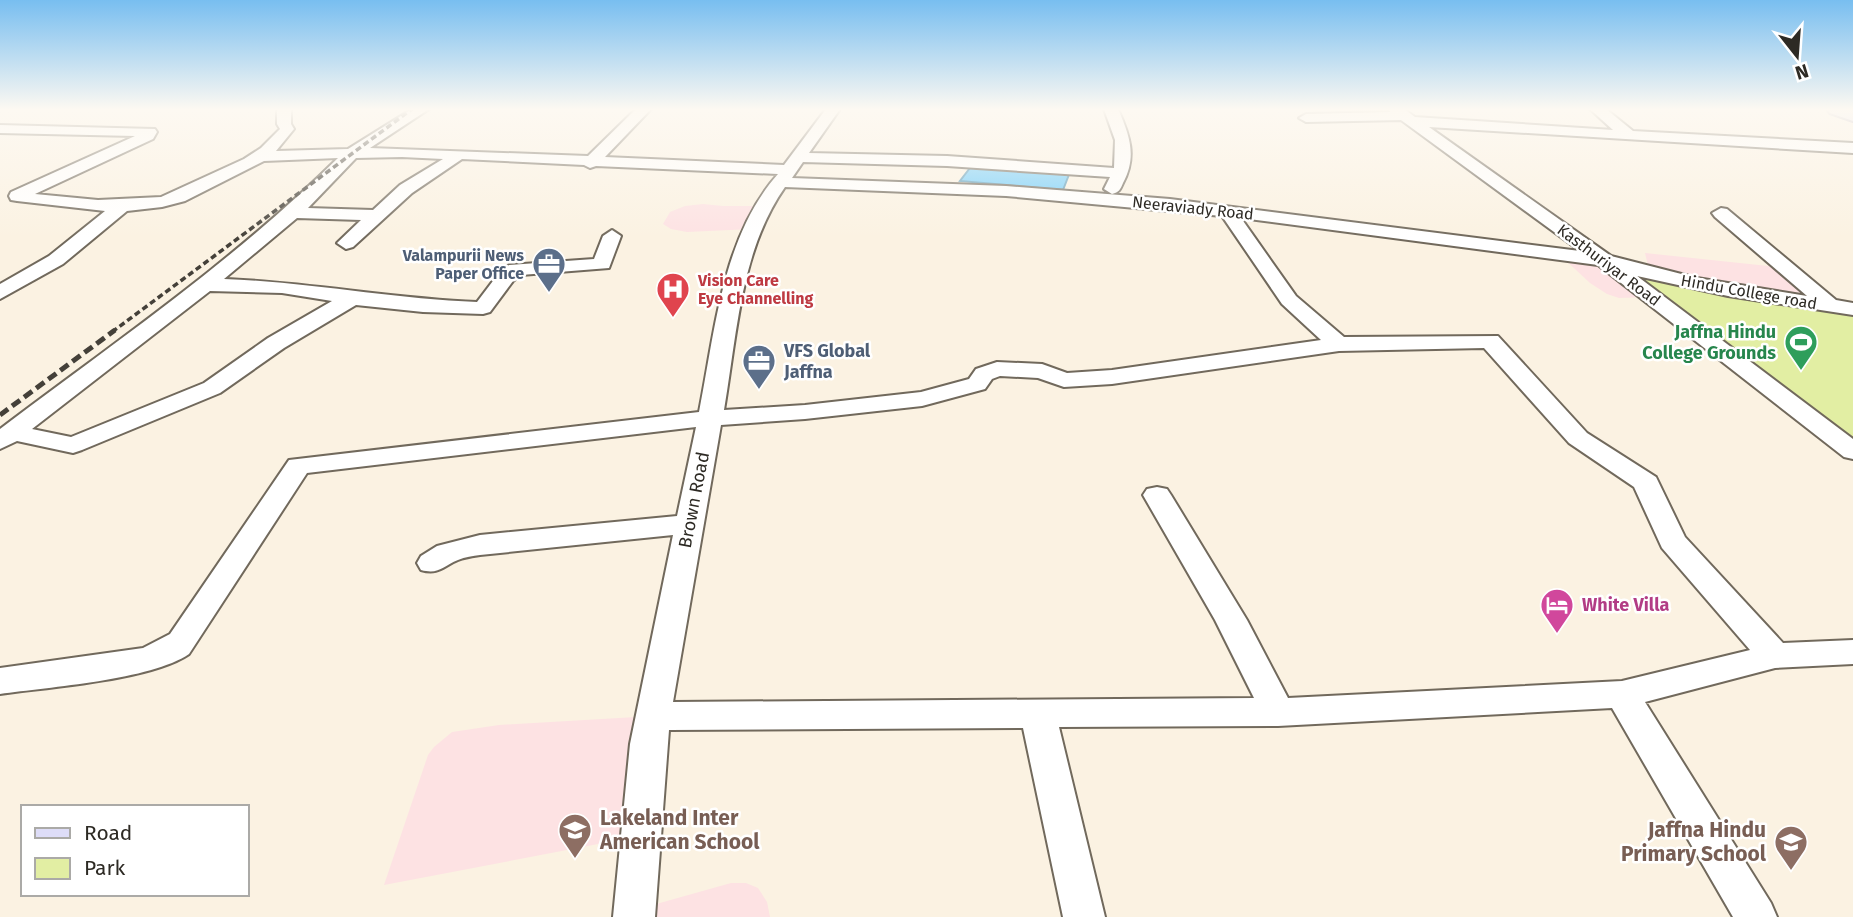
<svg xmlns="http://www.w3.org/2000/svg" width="1853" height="917" font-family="'Fira Sans',sans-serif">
<rect width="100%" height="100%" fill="#fbf2e2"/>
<path fill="#fde2e3" d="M703,204L723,206H763L752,229L687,232L671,229L663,224L670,212L685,206Z
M1645,253L1788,268L1829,305L1650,274Z
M1561,256L1604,260L1651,297L1619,298L1607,294L1590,283Z
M653,716L640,836L384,885L428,755L434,747L452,732L499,725Z
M731,883H746L758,888L767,902L770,917H634L635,910Z"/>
<path fill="#e2eea3" d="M1604,260L1853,309V451Z"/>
<path fill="#71cdfb" stroke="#5d9cba" stroke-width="2" d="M973,164L1070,172L1063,190L960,181Z"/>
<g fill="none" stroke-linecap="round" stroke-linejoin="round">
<defs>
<path id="minor" d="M277,109H291V124L294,129L276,151L348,149L412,109H429L370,148L588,156L636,109H651L605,157L784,165L826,109H840L809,153L947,156L1114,168L1115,140L1104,109H1118C1130,136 1137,157 1123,183C1120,190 1119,192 1112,194L1104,189L1110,177L947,166L803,162L792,178L1006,186L1170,199L1580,251L1401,120L1306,122L1299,118L1306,114L1390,112L1388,109H1404L1415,117L1613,130L1590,109H1606L1633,131L1853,143V153L1429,127L1611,256L1697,278L1807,296L1715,217L1712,213L1721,208L1727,209L1836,300L1853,303V315L1728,296L1637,276L1853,439V459L1844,457L1598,265L1241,218L1296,296L1344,337L1498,336L1587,433L1656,477L1685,537L1783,643L1853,640V664L1775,668L1645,702L1771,903L1777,917H1733L1612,708L1278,726L1059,727L1105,917H1063L1023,728L669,730L655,917H613L630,744L673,535L480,555C473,556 465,557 458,560C443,566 439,575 421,570L417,563L421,556L437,546L480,535L677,516L696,427L307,473L189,654C151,680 49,687 0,694V668L143,648L170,634L289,460L699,412C715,332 722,237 778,174L596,166L590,168L584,165L462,159L412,193L353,247L346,249L337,243L361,220L297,218L224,279C309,282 392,299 477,302L499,273L509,265L594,259L603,236L612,230L621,236L609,268L521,275L513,281L490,312L483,314L423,312L356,305L284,348L220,393L82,450L73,453L17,441L0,449V429C115,342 235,260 338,158L264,161L185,201L162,207L127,211L63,264L0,299V284L49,256L105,211L17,201L11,200L9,196L11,192L135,136L0,133V125L155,129L157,132L153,139L35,194L98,200L161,197L244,159L261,148L280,129L277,124ZM402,157L443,159L400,185L373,210L308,208L356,158ZM785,187L1006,196L1222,216L1282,304L1321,340L1112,370L1067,373L1042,364L997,362L976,369L969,379L921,392L805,405L724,410C737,335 740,251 785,187ZM210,291L282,293L332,301L268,338L204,383L71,437L32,429ZM1484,348L1569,443L1634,487L1662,548L1750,650L1622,681L1288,698L1247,620L1171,495L1167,489L1157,487L1147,489L1143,495L1215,620L1254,698L673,702L721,425L805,419L922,406L985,389L992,379L1000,376L1038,378L1064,387L1112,384L1339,351Z"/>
<path id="primary" d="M1827,109H1853V121L1830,113Z"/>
</defs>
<use href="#minor" stroke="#71695c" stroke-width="4"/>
<use href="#primary" stroke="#928fab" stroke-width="4"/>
<use href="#minor" fill="#fff" fill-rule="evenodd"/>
<use href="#primary" fill="#deddf8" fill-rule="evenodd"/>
<path stroke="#444039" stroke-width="3.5" stroke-dasharray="6 3.5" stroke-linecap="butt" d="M112,332L412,109"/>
<path stroke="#444039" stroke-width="5" stroke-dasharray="10 5" stroke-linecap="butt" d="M0,415L115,330"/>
</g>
<linearGradient id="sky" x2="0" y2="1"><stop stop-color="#78bef0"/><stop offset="0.46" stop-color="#fdf9f2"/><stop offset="1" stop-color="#fdf9f2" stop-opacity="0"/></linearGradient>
<rect width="1853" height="238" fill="url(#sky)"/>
<defs>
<symbol id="office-pin" viewBox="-11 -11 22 30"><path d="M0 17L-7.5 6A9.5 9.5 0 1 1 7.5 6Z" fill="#5c6f8a" stroke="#fff"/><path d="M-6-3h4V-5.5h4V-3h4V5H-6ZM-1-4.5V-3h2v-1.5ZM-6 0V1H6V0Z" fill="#fff"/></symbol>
<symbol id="hospital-pin" viewBox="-11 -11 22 30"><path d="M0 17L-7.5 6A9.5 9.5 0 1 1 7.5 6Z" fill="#e0444e" stroke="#fff"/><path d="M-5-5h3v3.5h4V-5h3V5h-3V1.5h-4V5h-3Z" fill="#fff"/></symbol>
<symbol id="stadium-pin" viewBox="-11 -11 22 30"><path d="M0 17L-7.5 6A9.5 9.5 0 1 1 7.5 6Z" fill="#2e9e5b" stroke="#fff"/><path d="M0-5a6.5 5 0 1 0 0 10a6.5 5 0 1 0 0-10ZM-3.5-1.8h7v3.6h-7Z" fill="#fff"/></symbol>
<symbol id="hotel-pin" viewBox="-11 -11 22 30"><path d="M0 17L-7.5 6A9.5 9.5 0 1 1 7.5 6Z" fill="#d1479c" stroke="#fff"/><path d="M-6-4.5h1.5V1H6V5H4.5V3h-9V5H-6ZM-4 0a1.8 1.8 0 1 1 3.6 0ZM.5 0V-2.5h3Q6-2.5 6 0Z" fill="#fff"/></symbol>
<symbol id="school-pin" viewBox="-11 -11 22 30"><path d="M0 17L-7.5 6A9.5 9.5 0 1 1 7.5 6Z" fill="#8d6e63" stroke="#fff"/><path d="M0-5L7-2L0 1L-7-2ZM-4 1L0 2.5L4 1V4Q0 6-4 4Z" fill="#fff"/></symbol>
</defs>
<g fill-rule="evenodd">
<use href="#office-pin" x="530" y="245" width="38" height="52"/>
<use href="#hospital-pin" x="654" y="270" width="38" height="52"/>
<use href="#stadium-pin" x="1782" y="323" width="38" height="52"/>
<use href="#office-pin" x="740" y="342" width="38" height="52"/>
<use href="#hotel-pin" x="1538" y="586" width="38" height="52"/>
<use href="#school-pin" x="556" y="811" width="38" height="52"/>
<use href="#school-pin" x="1772" y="823" width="38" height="52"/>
</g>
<g text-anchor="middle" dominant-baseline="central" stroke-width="5" stroke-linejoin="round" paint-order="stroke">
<g font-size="16" fill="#2d2a24" stroke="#fff">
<text transform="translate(1193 208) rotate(6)">Neeraviady Road</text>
<text transform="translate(1609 265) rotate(37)">Kasthuriyar Road</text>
<text transform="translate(1749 292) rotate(10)">Hindu College road</text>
</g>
<g font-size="16" font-weight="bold" fill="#4e5e75" stroke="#fff" text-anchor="end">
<text x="524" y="255">Valampurii News<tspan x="524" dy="18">Paper Office</tspan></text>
</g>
<g font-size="16" font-weight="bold" fill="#be3a42" stroke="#fff" text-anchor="start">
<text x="698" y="280">Vision Care<tspan x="698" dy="18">Eye Channelling</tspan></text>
</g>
<g font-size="18" font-weight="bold" fill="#27864d" stroke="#fff" text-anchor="end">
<text x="1776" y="332">Jaffna Hindu<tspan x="1776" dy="21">College Grounds</tspan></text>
</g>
<g font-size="18" font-weight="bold" fill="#4e5e75" stroke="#fff" text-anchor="start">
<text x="784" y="351">VFS Global<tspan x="784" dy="21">Jaffna</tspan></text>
</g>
<g font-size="18" fill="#2d2a24" stroke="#fff">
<text transform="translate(694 500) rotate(-79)">Brown Road</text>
</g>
<g font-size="18" font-weight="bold" fill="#b23c85" stroke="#fff" text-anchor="start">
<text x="1582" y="605">White Villa</text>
</g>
<g font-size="21" font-weight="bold" fill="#785e54" stroke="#fff" text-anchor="start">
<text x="600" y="818">Lakeland Inter<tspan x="600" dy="24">American School</tspan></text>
<text x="1766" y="830" text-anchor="end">Jaffna Hindu<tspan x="1766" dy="24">Primary School</tspan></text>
</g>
</g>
<rect x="21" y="805" width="228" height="91" fill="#ffffff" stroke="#abaaa7" stroke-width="2"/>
<rect x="35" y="828" width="35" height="10" fill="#deddf8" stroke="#abaaa7" stroke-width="2"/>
<text x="84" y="840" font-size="21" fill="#2d2a24">Road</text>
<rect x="35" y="858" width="35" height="21" fill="#e2eea3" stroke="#abaaa7" stroke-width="2"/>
<text x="84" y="875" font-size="21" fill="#2d2a24">Park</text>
<g transform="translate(1797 56) rotate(163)" stroke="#ffffff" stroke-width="5" paint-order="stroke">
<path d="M0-5L12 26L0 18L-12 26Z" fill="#2d2a24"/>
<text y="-10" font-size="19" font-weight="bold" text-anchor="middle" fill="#2d2a24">N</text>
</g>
</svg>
